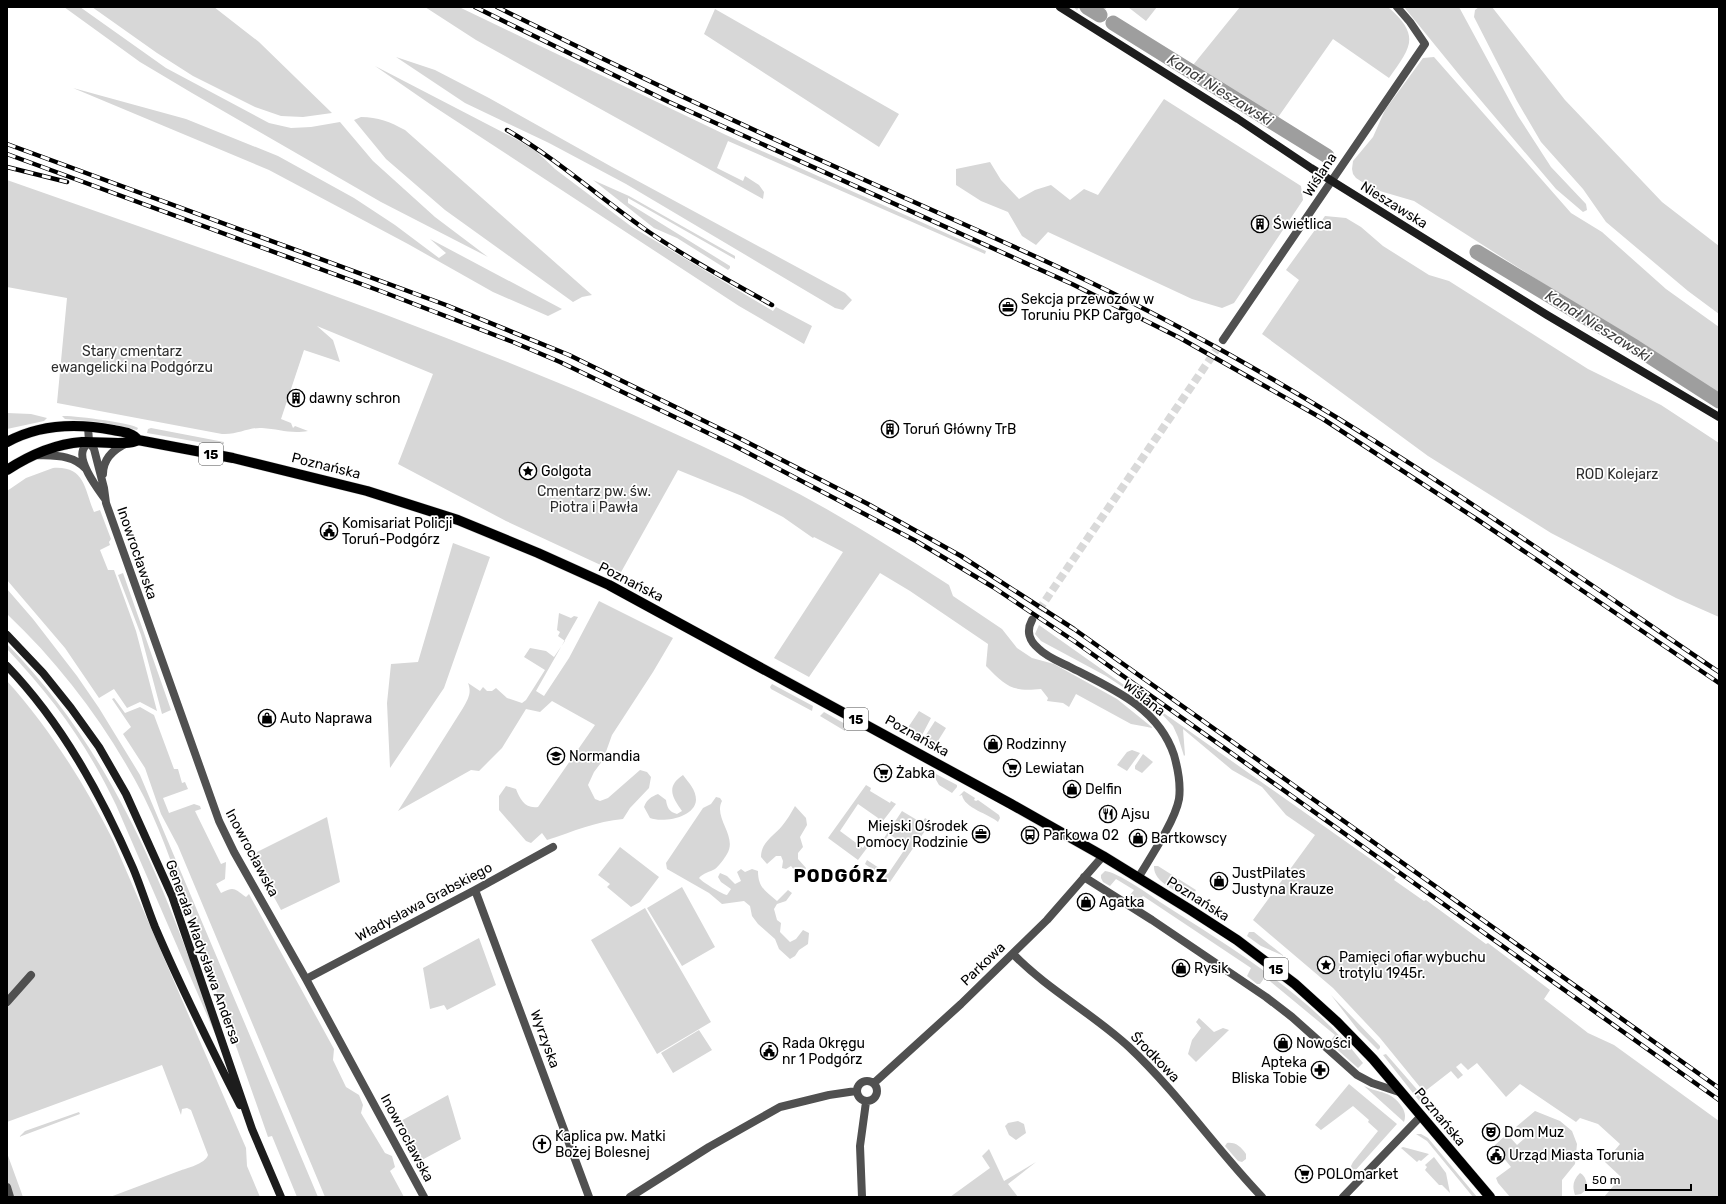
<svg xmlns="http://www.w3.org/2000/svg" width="1726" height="1204" font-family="Rubik,sans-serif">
<rect width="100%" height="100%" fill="#fff"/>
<path fill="#d7d7d7" d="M64,7H80L166,68L269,123L291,128L311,127L340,122L373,161L435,217L488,257L381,202L192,93L140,62Z
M92,7H214L259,42L332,113L303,117L281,116L255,107L193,76L157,53Z
M425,7H459L726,135L986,251L985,254L728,141L717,168L743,181L745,176L759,185L764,192L763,199L476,40Z
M1073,7H1107L1096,20L1079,8L1077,10Z
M1128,7H1157L1146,21Z
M1240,7H1388C1421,36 1411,47 1389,78L1333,39L1274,123L1189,70Z
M1404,7H1459L1518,116L1551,167L1586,204L1587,210L1583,212L1556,189L1461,77Z
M1479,7H1492L1565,100L1662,202L1719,246V314L1688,291L1606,222L1583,189L1541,142L1517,101L1474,17L1475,10Z
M715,9L899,114L879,147L704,34Z
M396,57L435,70L489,98L612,167L845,293L852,300L843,310L835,308L626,184L549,143L465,103Z
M1434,57L1571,213L1602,232L1666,289L1719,327V396L1414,201L1373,189L1356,178L1353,174L1352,169L1353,161L1373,137L1385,110L1423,58Z
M375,66L516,139L536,151L555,169L632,227L773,311L776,307L812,326L804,344L739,306L430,104Z
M73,88L186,119L278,156L354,198L395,225L439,258L446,253L430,239L562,309L548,316L493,292L408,244L269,170Z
M1164,99L1301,186L1303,200L1234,303L1222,308L1192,299L1048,232L1036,245L1022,236L1008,212L981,201L956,185V169L990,162L1001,180L1019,199L1035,190L1051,185L1070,200L1084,189L1098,195Z
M361,117C378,117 390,122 405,130L592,295L582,297L573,302L445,210L386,159L354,120Z
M7,180C265,271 526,357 772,480C833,510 892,548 949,585L953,596L1002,629L1017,648L1032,658L1054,664L1117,699L1153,728L1131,724L1076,694L1069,707L1063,703L1047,701L1048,698L1041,689C1011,692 1006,686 986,666L988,644L910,591L880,573L809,677L774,658L843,552L814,537L813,538L783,517L742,496L678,470L620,574L506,521L398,464L433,374L317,326L333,340L340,362L304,350L281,419L291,423L293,428L295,426L308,431C290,434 279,429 262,428C249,427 238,435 222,434L57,403L67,298L7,287Z
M593,180L629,196L735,256V259L628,198V203L730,266V268L728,270L677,238L654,228Z
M1325,216L1346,218L1361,227L1383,246L1429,275L1449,281L1588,369L1661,405L1719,443V617L1676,598L1551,533L1428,456L1262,334L1299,280L1286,270Z
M7,413L31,414L47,418L44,421L7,429Z
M62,416C71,415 134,423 138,428L137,430L99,422L65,419Z
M151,428L224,442V444L221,446L147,433L148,429Z
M53,468C85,466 84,488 94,512L100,510L111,539L109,542L110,545L100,550L108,570H114L136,631L157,711L140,702L127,708L114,689L99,698L65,648L7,580V491L26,478Z
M453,543L490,557L444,688L390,768L387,703L391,664L418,662Z
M123,573L171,710L162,714L141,635L118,575Z
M7,589L33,619L77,676L99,708L140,775L318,1197H297L272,1136L268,1137C244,1068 219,999 195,930C179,885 165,839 144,797C109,729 63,667 7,614Z
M599,601L673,638L653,672L612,735L603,760L594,772L588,785L595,799L600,801L608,798L640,770L647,772L651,777L649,788L630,808L623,819C597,821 572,832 547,840L542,833L531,843L526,841L499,810V796L506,786L516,789C520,799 525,809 538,807L595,725L552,701L540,712L526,709L502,748L479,771L471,770L398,811L463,708C468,699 472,693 468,683L480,691L483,687L487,691H492L496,688L507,698L522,703L526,700L545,670L524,657L530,648L546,651L554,657L565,641L558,636L560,632L557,630L559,613L571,618L574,616L578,617L536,691L544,696L569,658Z
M1039,625L1396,877L1394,880L1424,901L1426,900L1486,944L1488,943L1550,990L1544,999L1588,1033L1614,1045L1719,1121V1197H1604L1621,1177L1605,1162L1620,1144L1598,1124L1580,1118L1576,1122L1520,1084L1506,1097L1477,1063L1468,1070L1461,1063L1456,1067L1463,1075L1458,1079L1451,1071L1424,1092L1380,1038L1333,988L1253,920L1315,835L1286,815L1262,787L1232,770L1183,729L1185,755L1184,756L1178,737L1173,726L1158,710L1106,676L1041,641L1035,634Z
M7,644C99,738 151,852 195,974C199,986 216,1027 216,1036L116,805C86,743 54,699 7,649Z
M7,681C50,729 84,783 113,840L246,1148L247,1166L260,1197H110L179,1171C187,1168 205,1164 208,1155L191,1110L187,1108L182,1109L181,1115L162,1065L7,1122Z
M772,684L813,706L812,711L771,689L770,687Z
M114,698L125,713L140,707L154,715L174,769H178L182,783L185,782L188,789L163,798L169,813L194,804L200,806L201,809L195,811L221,864L226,862L225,879L216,884L221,893C235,886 234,889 246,897L249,894L334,1049L333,1060L346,1087L359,1095L363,1105L361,1113L385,1153L392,1156L395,1167L390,1171L404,1197H325L178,846L161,814L145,768L123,734L131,727L112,699Z
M919,711L931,718L921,737L907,729Z
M824,712L847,725L845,731L820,716Z
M935,721L946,728L936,744L924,738Z
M1132,750L1140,753L1127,771L1117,765L1127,752Z
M1143,754L1153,762L1142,773L1135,769V766Z
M930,773H934L957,785V787L952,793L939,785L935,778L928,775Z
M683,775C689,783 696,790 696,800C695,818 662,823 650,818L644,807C647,799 651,797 658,794L666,800C667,807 669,812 677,814L682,811C673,798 665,787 683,775Z
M866,785L871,788L870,791L890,803L891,801L896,804L879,826L873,827L878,818L858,804L840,831L863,848L869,839L870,841V844L858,860L828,838Z
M964,791L975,798L974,800L976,801L978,800L999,815L1000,818L998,822C989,814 964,808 962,795L959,796Z
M716,797L720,798L722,801C713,818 738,836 727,854C724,859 719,866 715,869C710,872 703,873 699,878C702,882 722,894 727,895L731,889L721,882L718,877L720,873L727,876L735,884L741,881L737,872L741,869L745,872L752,869L758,871C758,887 765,891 777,901L788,890L792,893L786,901L777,904L774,909L777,920L781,923L780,932L790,942L796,939L803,930L809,933L808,944L799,950L795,956L790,959L779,949L775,939L758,924L752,916L750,906L744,901L722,904L709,893L667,869L666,863L703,808L711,804Z
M795,806L806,818L807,825L800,837L803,847L798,853V859L806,868L800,877L791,866L786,869L782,868L783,861L781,856H776L767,864L761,857C761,842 774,836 782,826C787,820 791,813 795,806Z
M902,811L922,823L925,818L931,822L890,882L865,864L867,860L888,874L907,846L889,834L884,842L882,841Z
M327,817L340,882L281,910L251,855Z
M620,847L659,877L640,902L631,907L607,887L610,884L598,875Z
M1154,866H1158L1196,890L1192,897L1188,898C1177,891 1153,882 1154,866Z
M1105,871C1117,872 1149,894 1160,902C1232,948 1310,995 1363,1063L1358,1068L1331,1044V1040L1335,1035L1265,977L1260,984H1257L1247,976L1251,968L1143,896L1137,902L1130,899L1129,896L1134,890L1116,879L1110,886L1103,882L1101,878V875Z
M682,887L715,947L682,966L647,908Z
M645,908L711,1022L657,1054L591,940Z
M1249,932H1254L1284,956L1261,946L1247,936Z
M479,938L496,985L447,1010L444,1005L430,1009L423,968Z
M1331,995L1380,1046V1048L1378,1050L1358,1030Z
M1199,1018L1214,1032L1223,1028L1229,1030L1196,1062L1188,1054L1192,1040L1201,1028L1196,1022Z
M699,1030L712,1050L673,1073L661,1053Z
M1386,1054L1427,1101L1425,1103L1420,1102L1383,1055Z
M1349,1084L1397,1124L1353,1173L1351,1166L1353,1162L1378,1131L1368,1122L1369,1120L1353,1106L1321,1130L1315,1125Z
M1364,1086C1380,1094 1391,1090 1402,1107C1405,1112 1406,1116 1404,1122Z
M448,1095L461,1139L420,1161L399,1122Z
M1535,1111L1560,1121L1572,1131L1577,1144L1575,1164L1562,1180V1197H1510L1498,1183L1496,1178L1511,1167L1494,1146L1507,1134L1517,1145L1525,1138L1516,1127Z
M79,1112L80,1114L19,1137L25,1131Z
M1018,1121L1024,1124L1026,1133L1016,1140L1009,1135L1005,1126L1008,1123Z
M1416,1134H1421L1428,1138L1477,1197H1473L1427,1141Z
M1227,1143C1236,1142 1241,1147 1246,1154V1159L1242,1162L1238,1161L1225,1146Z
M1403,1147L1429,1154L1421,1161L1419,1160L1417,1162L1401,1148Z
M989,1149L1004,1181L1036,1162L1008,1184L1018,1197H950L990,1168L982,1156Z
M7,1153L23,1197H7Z
M1434,1157L1446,1173L1450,1193L1442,1185H1439L1425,1170L1427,1167L1425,1165Z
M1580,1173C1586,1176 1587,1183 1587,1189L1581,1194L1575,1195C1572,1186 1573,1180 1580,1173Z"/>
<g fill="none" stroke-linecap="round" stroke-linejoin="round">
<path stroke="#9e9e9e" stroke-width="15" d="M1087,7L1100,15
M1113,23L1327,156
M1477,252L1635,347L1719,401"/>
<path stroke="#d9d9d9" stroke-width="8" stroke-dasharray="8 4" stroke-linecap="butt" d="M1032,620L1223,340"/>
<defs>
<path id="primary" d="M7,442C40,424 77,423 113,430C122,432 132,432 138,440
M7,470C30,455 55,444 82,442C96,441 129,446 138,440L233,458L367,491L458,520L538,553L609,585L1011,804L1103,856L1189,909L1237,940L1295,984L1337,1022L1373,1059L1490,1197"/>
</defs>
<use href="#primary" stroke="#dbdbdb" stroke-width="11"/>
<path stroke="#505050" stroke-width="8" d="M1223,340L1425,44L1410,22L1397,7
M88,426L89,442L94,449L104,488L106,503L219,821L234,852L306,979L424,1197
M89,442C87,444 84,447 83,450C78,463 98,489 105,499
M35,455C54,456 73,454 86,469
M103,474C103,459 114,449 127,443
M1032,620C1026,631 1029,641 1039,649C1047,657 1060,662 1070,667C1111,688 1158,707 1174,755C1178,769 1181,784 1179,799C1175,821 1150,858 1138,878
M1084,877L1152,920L1266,997L1292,1017L1357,1075L1372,1083L1402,1093
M475,890L589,1197
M1013,954C1048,990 1092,1013 1129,1047C1178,1093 1216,1149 1262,1197
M306,979L475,890L553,847
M7,1002L31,975
M857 1091a10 10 0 1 1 20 0a10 10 0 1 1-20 0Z
M874,1083L961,1004L1047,920L1103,856
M7,1187L10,1197
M630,1197L709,1147L780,1107L829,1095L856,1091
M862,1197L860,1146L866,1102
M1343,1197L1421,1116"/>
<path stroke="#1d1d1d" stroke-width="8" d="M1060,7L1238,119L1311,168L1547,315L1719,417
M7,635L43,673L71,708L99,747L126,794L172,896L252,1129L281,1197
M7,666C62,723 101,795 133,868C141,887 147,907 155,927C181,988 210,1046 240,1105"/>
<use href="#primary" stroke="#000" stroke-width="10"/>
<defs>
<path id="rail" d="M475,7L669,102L1072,284L1180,338L1323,419L1478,520L1719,683
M497,7C616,66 737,123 858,177C969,227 1081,274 1188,332C1374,431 1545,554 1719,672
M507,130C557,159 599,197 646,230C686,258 730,281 772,305
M7,144L446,305L569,355L737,437L868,504L961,556L1074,629L1719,1088
M7,154L383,292L513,342L560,362L733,445L916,541L993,587L1074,641L1719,1100
M7,167L67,182"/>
</defs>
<use href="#rail" stroke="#000" stroke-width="4.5"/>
<use href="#rail" stroke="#fff" stroke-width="3" stroke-dasharray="9" stroke-linecap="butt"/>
</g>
<defs>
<symbol id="building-ring" viewBox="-11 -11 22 22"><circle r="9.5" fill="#fff" stroke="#000" stroke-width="1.5"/><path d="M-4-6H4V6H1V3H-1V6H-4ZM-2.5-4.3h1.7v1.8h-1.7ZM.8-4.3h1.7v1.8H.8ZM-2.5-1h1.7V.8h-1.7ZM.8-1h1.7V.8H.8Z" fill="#000"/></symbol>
<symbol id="office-ring" viewBox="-11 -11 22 22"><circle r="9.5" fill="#fff" stroke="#000" stroke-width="1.5"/><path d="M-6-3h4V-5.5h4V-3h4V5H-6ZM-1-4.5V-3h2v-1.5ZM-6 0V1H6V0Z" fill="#000"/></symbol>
<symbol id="sight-ring" viewBox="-11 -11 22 22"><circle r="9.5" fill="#fff" stroke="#000" stroke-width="1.5"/><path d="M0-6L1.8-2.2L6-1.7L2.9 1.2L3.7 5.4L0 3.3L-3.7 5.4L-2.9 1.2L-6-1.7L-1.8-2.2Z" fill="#000"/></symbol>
<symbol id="civic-ring" viewBox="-11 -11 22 22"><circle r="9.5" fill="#fff" stroke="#000" stroke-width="1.5"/><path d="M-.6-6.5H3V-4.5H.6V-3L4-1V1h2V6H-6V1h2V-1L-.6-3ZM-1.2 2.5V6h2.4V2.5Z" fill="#000"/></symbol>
<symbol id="shop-ring" viewBox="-11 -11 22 22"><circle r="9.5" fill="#fff" stroke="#000" stroke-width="1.5"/><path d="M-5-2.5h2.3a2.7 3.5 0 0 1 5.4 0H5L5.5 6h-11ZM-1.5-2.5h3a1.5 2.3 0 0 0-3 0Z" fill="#000"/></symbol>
<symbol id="school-ring" viewBox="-11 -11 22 22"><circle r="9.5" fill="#fff" stroke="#000" stroke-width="1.5"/><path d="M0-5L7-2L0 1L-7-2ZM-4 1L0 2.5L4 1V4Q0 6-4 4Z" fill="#000"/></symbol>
<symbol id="supermarket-ring" viewBox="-11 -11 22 22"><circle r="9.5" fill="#fff" stroke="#000" stroke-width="1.5"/><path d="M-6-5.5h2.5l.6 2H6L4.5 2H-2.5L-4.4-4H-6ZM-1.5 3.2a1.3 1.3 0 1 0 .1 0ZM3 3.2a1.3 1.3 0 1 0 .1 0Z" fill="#000"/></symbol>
<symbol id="restaurant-ring" viewBox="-11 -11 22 22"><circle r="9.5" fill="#fff" stroke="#000" stroke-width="1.5"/><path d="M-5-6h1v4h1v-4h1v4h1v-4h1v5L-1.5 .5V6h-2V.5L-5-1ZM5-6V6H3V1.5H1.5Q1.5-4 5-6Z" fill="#000"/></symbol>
<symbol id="bus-ring" viewBox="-11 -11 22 22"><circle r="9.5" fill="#fff" stroke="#000" stroke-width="1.5"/><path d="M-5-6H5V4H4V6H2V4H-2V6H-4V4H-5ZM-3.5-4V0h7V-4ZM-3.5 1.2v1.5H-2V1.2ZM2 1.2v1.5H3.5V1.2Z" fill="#000"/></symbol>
<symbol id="pharmacy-ring" viewBox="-11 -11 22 22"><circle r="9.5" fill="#fff" stroke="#000" stroke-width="1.5"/><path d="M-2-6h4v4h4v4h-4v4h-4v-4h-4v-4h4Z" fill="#000"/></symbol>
<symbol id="theatre-ring" viewBox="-11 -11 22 22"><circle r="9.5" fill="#fff" stroke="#000" stroke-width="1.5"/><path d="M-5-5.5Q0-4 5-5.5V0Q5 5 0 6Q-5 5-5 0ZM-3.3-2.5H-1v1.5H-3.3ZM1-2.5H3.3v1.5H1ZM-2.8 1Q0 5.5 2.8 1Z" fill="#000"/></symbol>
<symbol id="church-ring" viewBox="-11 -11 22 22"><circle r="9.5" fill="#fff" stroke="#000" stroke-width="1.5"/><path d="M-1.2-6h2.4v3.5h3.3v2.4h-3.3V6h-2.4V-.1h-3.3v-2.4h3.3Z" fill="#000"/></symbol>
</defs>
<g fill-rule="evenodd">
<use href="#building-ring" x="1250" y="214" width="20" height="20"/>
<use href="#office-ring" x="998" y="297" width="20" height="20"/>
<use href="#building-ring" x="286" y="388" width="20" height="20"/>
<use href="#building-ring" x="880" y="419" width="20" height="20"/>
<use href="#sight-ring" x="518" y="461" width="20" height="20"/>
<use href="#civic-ring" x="319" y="521" width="20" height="20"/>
<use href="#shop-ring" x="257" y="708" width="20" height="20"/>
<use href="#shop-ring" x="983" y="734" width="20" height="20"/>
<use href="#school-ring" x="546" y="746" width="20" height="20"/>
<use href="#supermarket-ring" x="1002" y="758" width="20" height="20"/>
<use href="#supermarket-ring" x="873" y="763" width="20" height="20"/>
<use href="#shop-ring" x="1062" y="779" width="20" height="20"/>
<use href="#restaurant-ring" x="1098" y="804" width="20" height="20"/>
<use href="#office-ring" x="971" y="824" width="20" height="20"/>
<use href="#bus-ring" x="1020" y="825" width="20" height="20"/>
<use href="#shop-ring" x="1128" y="828" width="20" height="20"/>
<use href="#shop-ring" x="1209" y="871" width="20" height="20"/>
<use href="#shop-ring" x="1076" y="892" width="20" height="20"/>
<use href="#sight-ring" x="1316" y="955" width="20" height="20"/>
<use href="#shop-ring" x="1171" y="958" width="20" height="20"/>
<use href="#shop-ring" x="1273" y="1033" width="20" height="20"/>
<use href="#civic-ring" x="759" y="1041" width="20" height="20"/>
<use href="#pharmacy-ring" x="1310" y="1060" width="20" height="20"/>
<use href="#theatre-ring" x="1481" y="1122" width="20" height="20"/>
<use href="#church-ring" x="532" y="1134" width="20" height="20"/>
<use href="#civic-ring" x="1486" y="1145" width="20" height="20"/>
<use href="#supermarket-ring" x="1294" y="1164" width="20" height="20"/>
</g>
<g text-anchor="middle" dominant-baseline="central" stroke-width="3.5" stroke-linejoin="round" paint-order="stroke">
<g fill="#fff" stroke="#4c4c4c" stroke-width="1">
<rect x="199" y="443" width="24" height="22" rx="3"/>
<rect x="844" y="708" width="24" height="22" rx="3"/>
<rect x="1264" y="958" width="24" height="22" rx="3"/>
</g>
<g font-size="13" font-weight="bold" fill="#000">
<text x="211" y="454">15</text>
<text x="856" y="719">15</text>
<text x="1276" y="969">15</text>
</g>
<g font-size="14" fill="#000" stroke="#fff">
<text transform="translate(1320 175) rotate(-57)">Wiślana</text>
<text transform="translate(1394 205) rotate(32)">Nieszawska</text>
<text transform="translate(326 466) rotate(14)">Poznańska</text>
<text transform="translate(137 553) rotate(71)">Inowrocławska</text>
<text transform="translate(631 582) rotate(27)">Poznańska</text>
<text transform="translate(1144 698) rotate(38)">Wiślana</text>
<text transform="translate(917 736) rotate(29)">Poznańska</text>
<text transform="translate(252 853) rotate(62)">Inowrocławska</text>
<text transform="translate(1198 899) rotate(32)">Poznańska</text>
<text transform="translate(424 902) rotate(-28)">Władysława Grabskiego</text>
<text transform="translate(203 952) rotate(70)">Generała Władysława Andersa</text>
<text transform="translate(983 964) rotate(-44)">Parkowa</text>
<text transform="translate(545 1039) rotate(70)">Wyrzyska</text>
<text transform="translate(1155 1057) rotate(46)">Środkowa</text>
<text transform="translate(1440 1117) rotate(50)">Poznańska</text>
<text transform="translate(407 1138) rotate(62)">Inowrocławska</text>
</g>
<g font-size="14" fill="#000" stroke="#fff" text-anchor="start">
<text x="1273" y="224">Świetlica</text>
<text x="1021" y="299">Sekcja przewozów w<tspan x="1021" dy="16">Toruniu PKP Cargo</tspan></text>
<text x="309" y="398">dawny schron</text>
<text x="903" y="429">Toruń Główny TrB</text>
<text x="541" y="471">Golgota</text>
<text x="342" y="523">Komisariat Policji<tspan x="342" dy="16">Toruń-Podgórz</tspan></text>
<text x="280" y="718">Auto Naprawa</text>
<text x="1006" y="744">Rodzinny</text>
<text x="569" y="756">Normandia</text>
<text x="1025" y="768">Lewiatan</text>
<text x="896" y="773">Żabka</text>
<text x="1085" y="789">Delfin</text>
<text x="1121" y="814">Ajsu</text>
<text x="968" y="826" text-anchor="end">Miejski Ośrodek<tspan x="968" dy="16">Pomocy Rodzinie</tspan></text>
<text x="1043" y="835">Parkowa 02</text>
<text x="1151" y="838">Bartkowscy</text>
<text x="1232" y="873">JustPilates<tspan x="1232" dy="16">Justyna Krauze</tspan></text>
<text x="1099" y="902">Agatka</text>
<text x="1339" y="957">Pamięci ofiar wybuchu<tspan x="1339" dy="16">trotylu 1945r.</tspan></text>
<text x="1194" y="968">Rysik</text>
<text x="782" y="1043">Rada Okręgu<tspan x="782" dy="16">nr 1 Podgórz</tspan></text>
<text x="1296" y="1043">Nowości</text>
<text x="1307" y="1062" text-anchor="end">Apteka<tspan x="1307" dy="16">Bliska Tobie</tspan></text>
<text x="1504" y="1132">Dom Muz</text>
<text x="555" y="1136">Kaplica pw. Matki<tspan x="555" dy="16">Bożej Bolesnej</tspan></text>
<text x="1509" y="1155">Urząd Miasta Torunia</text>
<text x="1317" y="1174">POLOmarket</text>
</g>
<g font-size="14" fill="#2e2e2e" stroke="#fff">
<text x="132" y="351">Stary cmentarz<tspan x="132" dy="16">ewangelicki na Podgórzu</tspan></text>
<text x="1617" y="474">ROD Kolejarz</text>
<text x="594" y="491">Cmentarz pw. św.<tspan x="594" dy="16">Piotra i Pawła</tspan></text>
</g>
<g font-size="15" font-style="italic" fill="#3f3f3f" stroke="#fff">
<text transform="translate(1220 90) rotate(32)">Kanał Nieszawski</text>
<text transform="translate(1598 326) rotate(32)">Kanał Nieszawski</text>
</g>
<g font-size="18" font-weight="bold" letter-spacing="1" fill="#000" stroke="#fff">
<text x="841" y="876">PODGÓRZ</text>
</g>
</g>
<rect width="1726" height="1204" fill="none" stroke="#000000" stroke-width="16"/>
<path d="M1586 1184v6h105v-6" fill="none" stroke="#000000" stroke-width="2"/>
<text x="1592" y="1184" font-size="12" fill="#000000" stroke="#ffffff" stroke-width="3" paint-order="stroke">50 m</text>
</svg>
